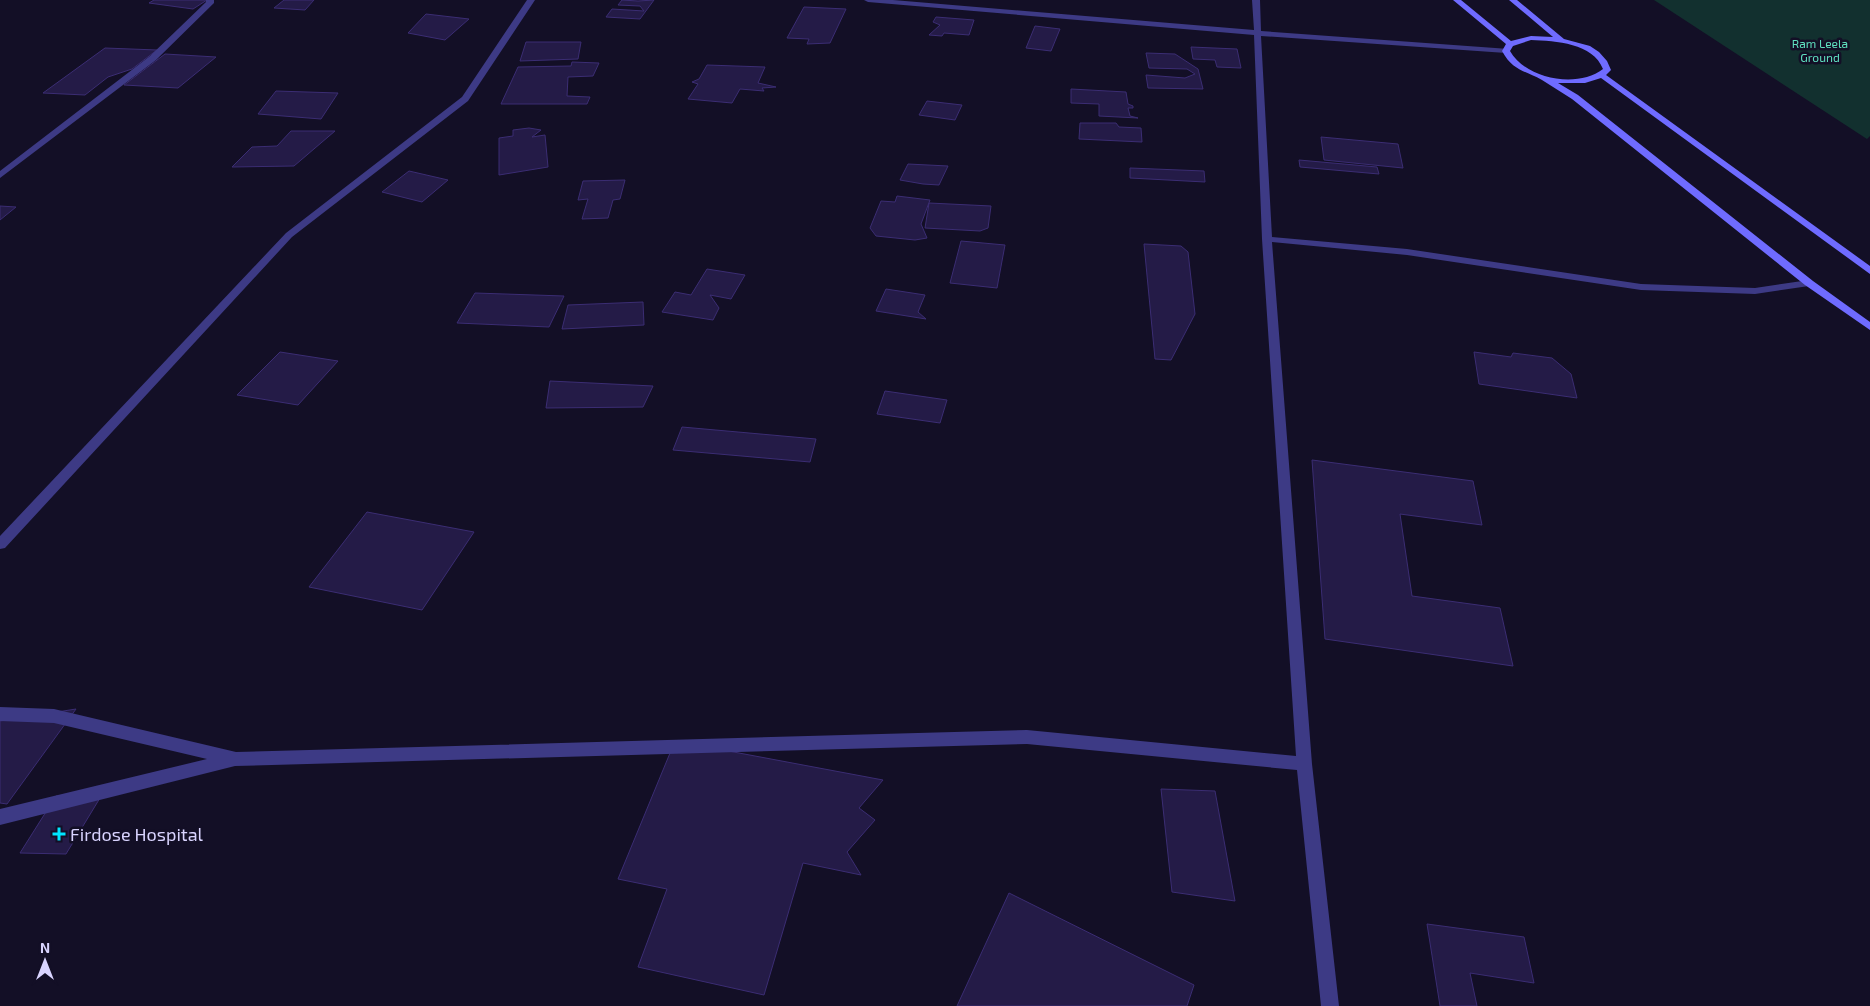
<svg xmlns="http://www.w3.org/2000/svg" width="1870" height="1006" font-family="'Exo 2',sans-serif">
<rect width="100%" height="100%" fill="#130f26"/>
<path fill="#12302f" d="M1654,0H1870V136L1867,139Z"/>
<path fill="#241b47" stroke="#3b2d73" d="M154,0H207L193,9L149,3Z
M284,0H314L305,10L274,8Z
M622,0L638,1L654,0L640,19L606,17L612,9L644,11L640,6L618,5Z
M804,7L846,9L830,43L807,44L809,39L787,38Z
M426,14L469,19L445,40L408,33Z
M936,17L974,20L969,35L944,33L942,36L929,35L940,25L933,22Z
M1035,26L1060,29L1051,51L1026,48Z
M526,42H581L578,59L520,61Z
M1191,47L1237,49L1241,68L1217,67L1215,60L1193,59Z
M105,48L157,50L132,69L108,77L85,95L43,93Z
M1146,53L1175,54L1198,69L1203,89L1148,88L1146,75L1185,78L1195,74L1187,69L1149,68Z
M165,54L216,57L178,88L124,85Z
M572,62L599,63L593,76L568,77L567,96L590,97L587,104H501L518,67L571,66Z
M707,65L765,67L758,83L776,87L762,88L764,91L740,89L732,103L688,99L698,84L692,82L699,79Z
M1071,89L1126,92L1128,104L1133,106V108H1128L1130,116L1138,118L1099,116V104L1071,103Z
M276,91L338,93L321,119L258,114Z
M927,101L962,105L955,120L919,115Z
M1080,123H1116L1119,127L1141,128L1142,142L1079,139Z
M529,128L541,130L532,137L545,135L548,167L499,175V138L513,136V130Z
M291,131H335L294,166L232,167L252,147L277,146Z
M1321,137L1398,144L1403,168L1324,160Z
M1299,160L1377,167L1379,174L1300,167Z
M908,164L948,166L939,185L923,184L900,180Z
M1130,168L1204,171L1205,182L1130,178Z
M409,171L448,180L422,202L382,192Z
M625,180L620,199L613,200L608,218L582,219L588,199L578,200L583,181Z
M897,196L930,200L921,224L927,238L915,240L876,236L870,228L881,201L895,202Z
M929,203L991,206L988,228L980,231L925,228Z
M0,206L16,207L0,220Z
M961,241L1005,245L997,288L950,283Z
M1144,244L1181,246L1188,252L1195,314L1171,360L1155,359Z
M707,269L745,275L731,299L710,295L719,308L713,320L662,312L675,292L691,295Z
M886,289L925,295L918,312L926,319L876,311Z
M475,293L564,296L549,327L457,323Z
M643,302L644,325L562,329L568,305Z
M280,352L338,361L298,405L237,395Z
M1474,352L1511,357L1513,353L1552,358L1571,374L1577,398L1479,384Z
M550,381L653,386L643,407L546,408Z
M885,391L947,400L940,423L877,414Z
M682,427L816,439L810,462L673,450Z
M1312,460L1473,481L1482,525L1400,514L1412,596L1500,608L1513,666L1325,639Z
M367,512L474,532L422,610L309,587Z
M76,709L7,804L0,803V721Z
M675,741L883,780L859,808L875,820L847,852L861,875L803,863L764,995L638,967L667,889L618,879Z
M1161,789L1215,791L1235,901L1172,892Z
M56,796L100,798L66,854L20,853Z
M1009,893L1194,985L1187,1006H957Z
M1427,924L1524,937L1534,983L1470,973L1477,1006H1440Z"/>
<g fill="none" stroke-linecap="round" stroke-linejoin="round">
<path fill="#3d3a85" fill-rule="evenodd" d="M206,0H214V3L156,60L0,178V171L150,56L206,2Z
M527,0H535L468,101L292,237L5,548L0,549V536L286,233L462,97Z
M864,0H893L1254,30L1252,0H1260L1261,31L1509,49V53H1506L1261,36L1272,237L1407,249L1641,284L1755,288L1809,280L1814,283L1809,286L1755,294L1641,290L1407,255L1272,242L1312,764L1339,1006H1321L1297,770L1027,744L235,766L0,825V809L207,759L54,723L0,721V707L54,709L236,752L1027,730L1296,756L1262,239L1254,35L868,2Z"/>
<path fill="#6f6bff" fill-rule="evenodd" d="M1453,0H1461L1511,41L1531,36L1553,37L1509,0H1517L1564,39L1590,46L1599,52L1607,61L1611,70L1606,75L1870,266V274L1601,78L1585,83H1558L1578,95L1813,281L1870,322V330L1805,285L1572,99C1562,93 1552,86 1542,80C1524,70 1513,71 1502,51L1506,44ZM1531,40C1556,41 1593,43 1603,69C1577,89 1526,79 1510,51L1513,46Z"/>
</g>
<path fill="#00e5ff" stroke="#130f26" stroke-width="2" d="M56.5 826.5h5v5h5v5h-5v5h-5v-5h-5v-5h5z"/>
<g text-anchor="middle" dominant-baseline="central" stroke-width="5" stroke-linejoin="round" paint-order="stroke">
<g font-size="12" fill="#5fe0c0" stroke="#130f26">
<text x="1820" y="43">Ram Leela<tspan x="1820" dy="14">Ground</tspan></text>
</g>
<g font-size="18" fill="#d9d4ff" stroke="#130f26" text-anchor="start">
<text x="70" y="834">Firdose Hospital</text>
</g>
</g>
<g transform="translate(45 961)" stroke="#130f26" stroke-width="4" paint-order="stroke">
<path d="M0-4L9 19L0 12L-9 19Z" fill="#d9d4ff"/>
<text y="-8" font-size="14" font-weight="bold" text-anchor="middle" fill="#d9d4ff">N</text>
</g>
</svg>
